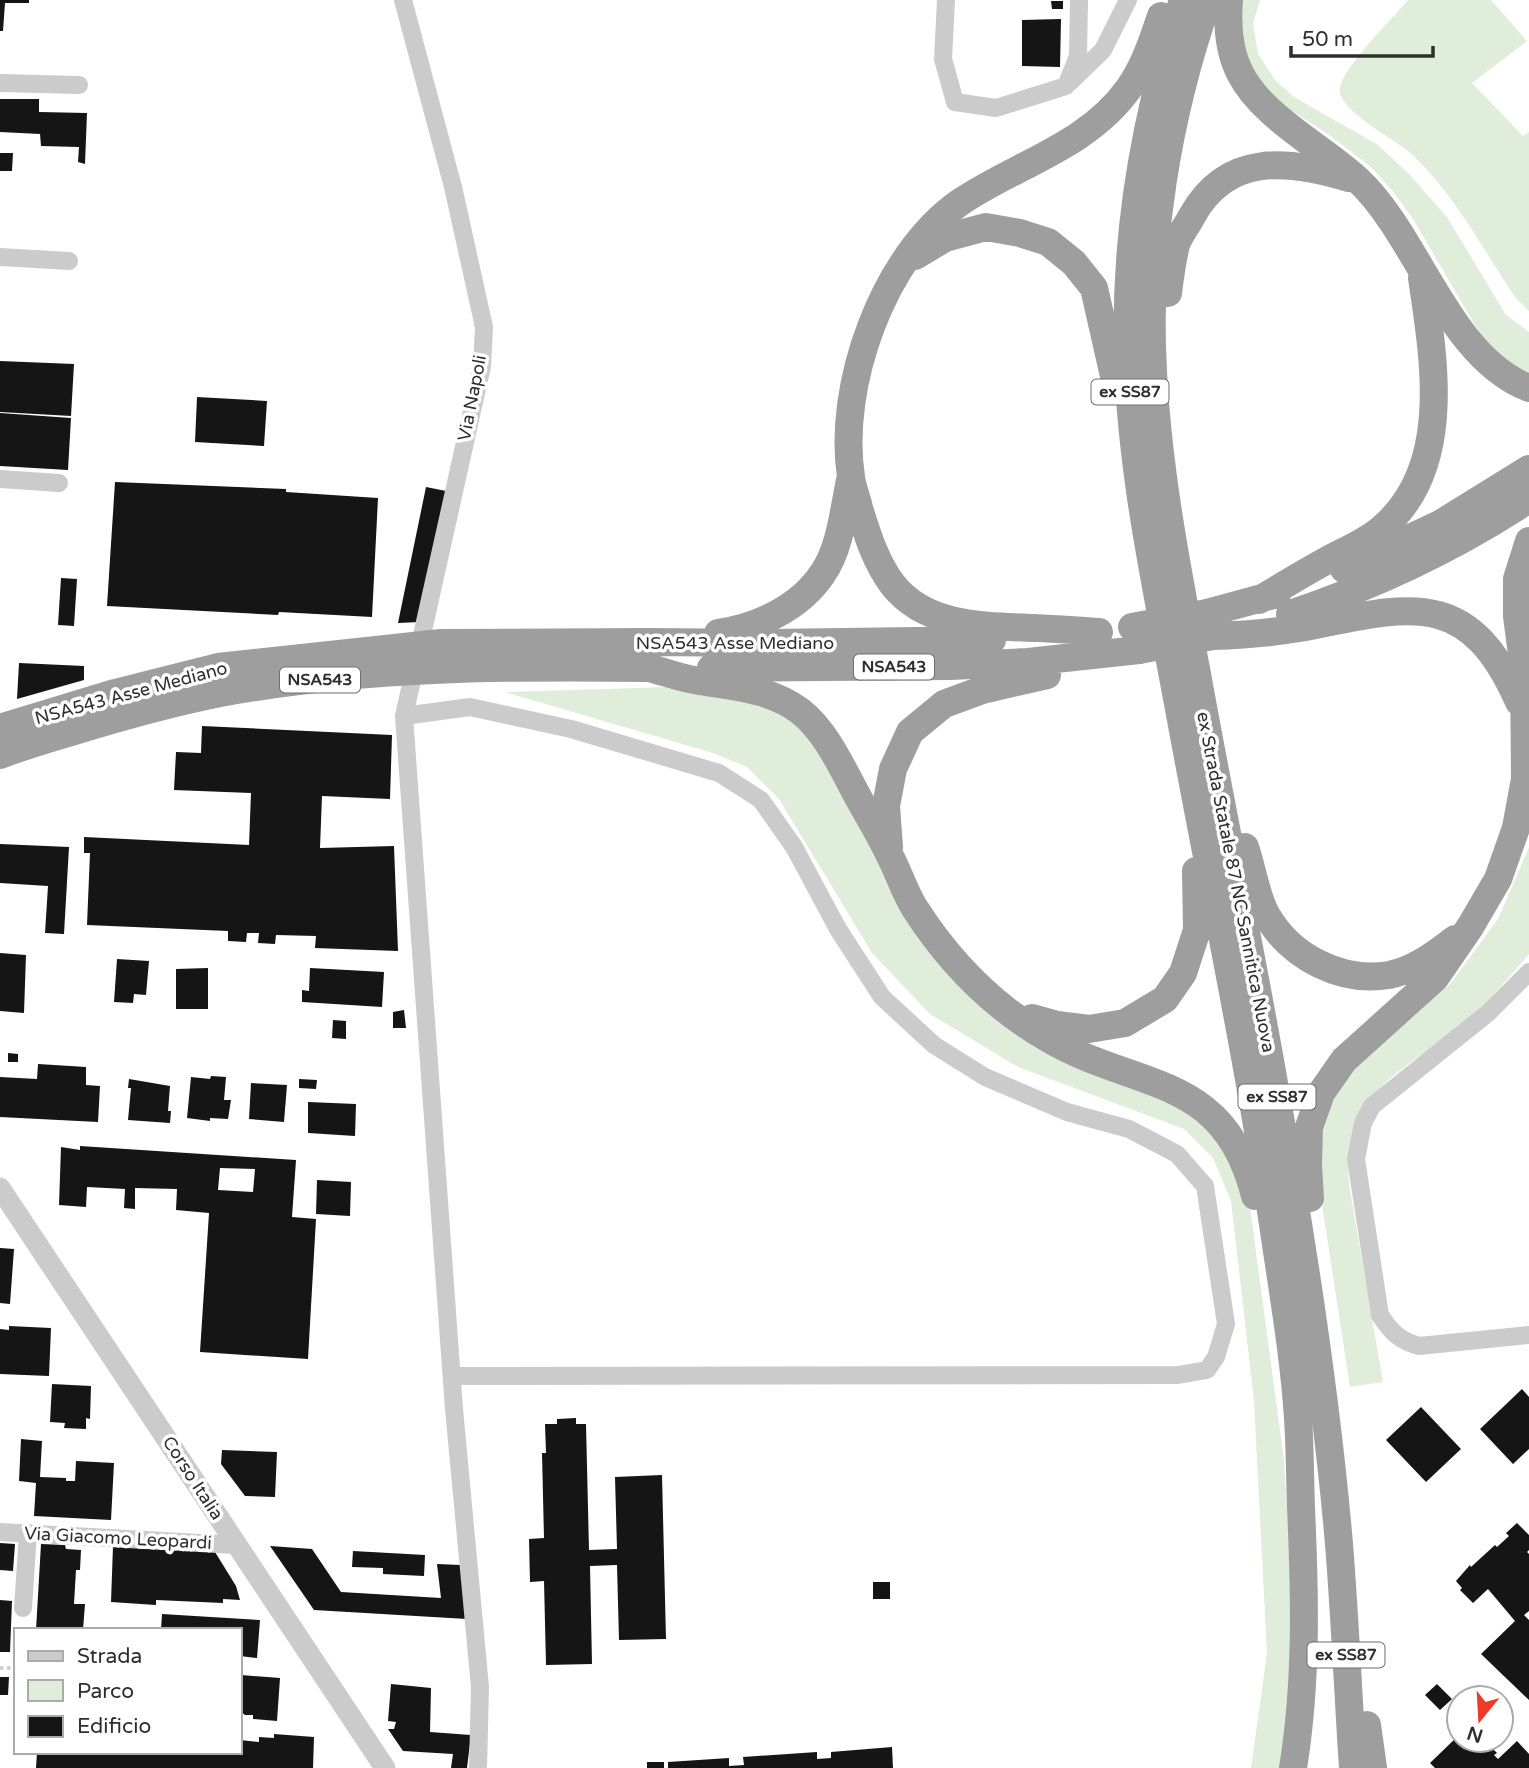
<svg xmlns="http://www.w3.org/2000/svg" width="1529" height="1768" font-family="'Varela Round',sans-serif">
<rect width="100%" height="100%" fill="#fff"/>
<path fill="#e1eddb" d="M1237,0H1260L1253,24L1258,54L1275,80L1294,97L1378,145L1409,174L1447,217L1506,315L1529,332V375L1489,349L1413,219L1391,189L1371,167L1328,134L1284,106L1267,91L1248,66L1241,46Z
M1408,0H1491L1527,41L1472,83L1523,136L1529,132V311L1515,297C1482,248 1453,191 1408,151C1393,138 1336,109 1340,88C1344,66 1392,19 1408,0Z
M698,686L793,715L831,754L978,1004L1201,1112L1248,1192L1284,1460L1296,1658L1284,1768H1251L1267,1653L1254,1401L1231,1201L1213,1158L1184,1129L1018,1067L930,1014L872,953L779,799L747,767L713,753L505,692Z
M1529,847V954C1508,978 1488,1003 1463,1024C1414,1065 1361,1081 1349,1152C1347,1162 1349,1174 1349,1184L1383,1382L1350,1387L1317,1172L1321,1129L1334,1092L1361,1059L1450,984L1498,919Z"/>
<path fill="#151515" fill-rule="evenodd" d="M0,0H29V3H5L3,31H0Z
M1051,1H1063V9H1052Z
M1061,19L1060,67L1022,66V20Z
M0,99H39V112L87,113L85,164L78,162L79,147L41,146L40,134L0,132Z
M0,153H13L12,171H0Z
M0,361L74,364L71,416L0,412Z
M197,397L267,401L264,446L195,442Z
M0,413L71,418L68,470L0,466Z
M115,482L286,489V492L378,498L372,617L279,612L278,615L107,606Z
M426,487L446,491L419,622L398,623Z
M61,578L77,579L74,626L58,625Z
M19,663L84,666V680L17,699Z
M202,726L392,735L390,799L322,796L320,848L394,846L398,951L315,948L316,936L276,935L275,944L258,943L259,933H247L246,942L228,941V931L87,925L90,853H84V837L249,845L251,793L174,790L176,752L201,753Z
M0,844L69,847L64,934L45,933L48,886L0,883Z
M0,953L26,955L24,1013L0,1011Z
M117,959L149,961L146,995L134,994L133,1003L114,1002Z
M208,968V1009H176V969Z
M310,968L384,972L382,1007L302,1002V990L309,991Z
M404,1010L406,1028H393V1012Z
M333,1020L346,1021V1039L332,1038Z
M8,1053L18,1054V1062H8Z
M38,1064L86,1067V1085L100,1086L98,1122L0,1117V1077L37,1079Z
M211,1076L226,1077L224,1100H231L228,1119L210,1118V1121L187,1118L191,1077L210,1079Z
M129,1079L170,1086L168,1111H171L170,1123L128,1120L131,1088H128Z
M299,1079L317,1080L316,1089L299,1088Z
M251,1083L287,1085L284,1122L249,1119Z
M308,1102L356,1104L355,1136L308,1133Z
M80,1146L296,1160L292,1217L316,1219L308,1359L200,1352L209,1213L176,1210L177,1189L135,1188V1209L124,1208L125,1189L87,1187L86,1207L59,1205L61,1147L80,1150ZM220,1168L255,1169L253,1192L218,1190Z
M317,1180L351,1182L350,1216L316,1214Z
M0,1248L14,1249L10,1304L0,1303Z
M9,1326L51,1328L49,1376L0,1374V1329L9,1330Z
M52,1384L91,1386L90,1419L86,1418V1429L64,1428L65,1423L50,1422Z
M1522,1389L1529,1397V1449L1513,1464L1480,1429Z
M1421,1407L1461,1449L1426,1482L1386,1440Z
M576,1418V1424H586L589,1550L617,1549L615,1477L662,1475L666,1639L619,1640L617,1565L590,1566L592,1664L546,1665L544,1581L530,1582L529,1539L544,1538L542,1453H546L545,1424H557V1419Z
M21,1439L42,1441L40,1477L66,1478V1481H75L76,1461L114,1463L111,1520L34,1516L36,1483L19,1481Z
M222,1450L277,1452L275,1497L245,1496L221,1464Z
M1517,1523L1529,1535V1550L1527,1552L1529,1554V1611L1524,1615L1529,1620V1700L1481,1654L1515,1621L1488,1589L1473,1603L1460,1590L1462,1588L1456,1581L1470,1565L1471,1567L1495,1545L1497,1547L1509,1536L1506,1533Z
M0,1543L15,1544L13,1571L0,1570Z
M41,1544L65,1545L66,1549L81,1550L80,1570H76L74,1604H85L83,1630H36Z
M113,1546L215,1552L236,1586L240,1600L223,1599V1603L156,1600V1605L111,1602Z
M270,1546L312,1549L341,1592L441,1598L437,1564L461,1565L467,1619L314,1610Z
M353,1551L425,1555L424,1576L383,1574V1568L352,1567Z
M873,1582H890V1599H873Z
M0,1600L12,1601L10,1652H0Z
M162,1614L260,1620L257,1658L240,1656V1630H161Z
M241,1675L280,1678L277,1721L253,1719V1715H245L240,1711Z
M0,1677H9L8,1695H0Z
M391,1684L431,1688L430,1732L471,1735L467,1768H451L453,1754L403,1751L388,1729H394L396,1722L388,1721Z
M1437,1684L1452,1699L1440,1710L1425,1695Z
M274,1734L314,1737L313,1768H36L37,1752H240V1740L259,1742V1737L274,1738Z
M1459,1735V1740H1489L1492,1742L1489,1745L1497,1753L1494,1755L1498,1759L1517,1741L1529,1754V1768H1435L1430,1763Z
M892,1747L893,1768H668V1762L729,1758V1766L744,1765L743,1757L817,1752V1759L831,1758V1752Z
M647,1762H664V1768H647Z"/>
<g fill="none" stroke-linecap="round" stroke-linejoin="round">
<path stroke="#cbcbcb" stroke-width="3.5" stroke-dasharray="3.5 3.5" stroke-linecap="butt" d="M0,1668H16"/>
<path stroke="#cbcbcb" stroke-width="18" d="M403,0L453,187L484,327L482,366L404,716L454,1409L480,1687L478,1768
M946,0L943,59L955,102L996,108L1066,86L1078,56L1079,0
M1070,82L1103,50L1128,0
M0,83L79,85
M0,257L69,261
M0,479L59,483
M404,716L470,707L571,729L719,773L761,800L794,847L838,929L882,997L934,1045L985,1077L1067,1112L1129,1129L1177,1154L1205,1186L1226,1324L1216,1357L1207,1370L1178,1375L452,1376
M1529,972L1488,1013L1372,1106L1363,1123L1356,1159L1380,1315C1391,1332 1400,1341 1419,1346L1529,1335
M0,1532L236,1545
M23,1608L28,1533"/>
<path stroke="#cbcbcb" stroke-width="21" d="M0,1188L385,1768"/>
<path stroke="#9e9e9e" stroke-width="28" d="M1183,0C1144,117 1124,239 1128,362C1132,479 1158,595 1179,709C1211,883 1248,1056 1274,1231C1283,1293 1294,1356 1298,1418C1300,1448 1300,1478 1301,1508C1305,1595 1307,1682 1293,1768
M1208,0C1167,118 1146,246 1153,371C1158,473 1178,574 1197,674C1222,813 1251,950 1275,1089C1302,1239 1326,1392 1339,1544C1345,1618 1348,1693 1353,1768
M1229,0C1227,25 1228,50 1240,73C1262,117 1321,146 1358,180C1419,237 1448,357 1529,388
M915,256L945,238L986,227L1020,233L1048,242L1074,263L1094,288L1116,385
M1168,293C1170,277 1172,260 1176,245C1179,235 1187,226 1192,216C1227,152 1289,160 1349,178
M1344,569L1440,524L1529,469
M1259,600C1281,587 1302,574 1324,562C1342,552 1364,543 1380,530C1454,470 1434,360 1422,278
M1207,613L1277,594
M1290,614C1374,586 1455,548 1529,499
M1099,632C1078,630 1056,629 1035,628C987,626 927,628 893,585C876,563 867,534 859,508C857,498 852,487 851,477C837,386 883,257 959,203C1016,164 1087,147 1129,88C1144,67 1153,40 1161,16
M718,633C758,627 800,608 823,573C840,549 844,509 850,480
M1213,636C1242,635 1270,633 1299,628C1405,608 1467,583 1519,702
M648,642L768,643L992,640
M649,668C666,672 683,679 700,681C735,687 771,689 800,711C827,732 843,770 859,799C869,817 880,835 889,854C898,871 904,890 914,907C947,959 990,1004 1044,1036C1133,1091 1224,1070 1255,1196
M711,668L951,666L1028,662L1139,650
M889,847L886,806L893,769L910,732L944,704L982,690L1047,675
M1245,847C1252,867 1256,896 1266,914C1290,957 1341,983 1389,975C1414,970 1436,954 1455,939
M1032,1018L1057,1025L1089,1029L1125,1023L1165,999L1183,973L1197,930L1196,871
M1310,1198L1308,1165L1309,1127L1321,1093L1344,1060L1435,978L1470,927L1498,879L1516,828L1525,779L1524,670L1517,616V579L1529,541
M1367,1725L1373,1768"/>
<path stroke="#9e9e9e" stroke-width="28" d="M1132,627L1207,613
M1139,650L1213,636
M0,728L115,693L218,667L441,643L648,642
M0,755C23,746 47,739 71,732C120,717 170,703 220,693C361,667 506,666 649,668"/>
</g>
<g text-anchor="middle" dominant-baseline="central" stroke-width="7" stroke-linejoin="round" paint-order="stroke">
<g fill="#fff" stroke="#6d6d6d" stroke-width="2">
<rect x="1091.5" y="379.5" width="77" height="25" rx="5"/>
<rect x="854" y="654.5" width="80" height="25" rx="5"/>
<rect x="280" y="667.5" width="80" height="25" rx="5"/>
<rect x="1238.5" y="1084.5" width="77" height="25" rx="5"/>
<rect x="1307.5" y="1642.5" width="77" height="25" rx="5"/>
</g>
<g font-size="16" font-weight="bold" fill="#2e2e2e">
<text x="1130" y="392">ex SS87</text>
<text x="894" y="667">NSA543</text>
<text x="320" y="680">NSA543</text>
<text x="1277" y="1097">ex SS87</text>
<text x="1346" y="1655">ex SS87</text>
</g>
<g font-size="18" fill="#2e2e2e" stroke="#fff">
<text transform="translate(472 398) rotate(-79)">Via Napoli</text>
<text x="735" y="643">NSA543 Asse Mediano</text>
<text transform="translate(131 693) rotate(-15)">NSA543 Asse Mediano</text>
<text transform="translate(1236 882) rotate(79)">ex Strada Statale 87 NC Sannitica Nuova</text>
<text transform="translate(193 1478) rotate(57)">Corso Italia</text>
<text transform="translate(118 1538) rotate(3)">Via Giacomo Leopardi</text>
</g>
</g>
<rect x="14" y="1628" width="228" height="126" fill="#ffffff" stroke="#ababab" stroke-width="2"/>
<rect x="28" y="1651" width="35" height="10" fill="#cbcbcb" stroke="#ababab" stroke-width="2"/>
<text x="77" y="1663" font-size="21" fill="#2e2e2e">Strada</text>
<rect x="28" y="1680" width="35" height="21" fill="#e1eddb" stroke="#ababab" stroke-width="2"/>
<text x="77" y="1698" font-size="21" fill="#2e2e2e">Parco</text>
<rect x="28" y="1716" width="35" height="21" fill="#151515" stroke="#ababab" stroke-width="2"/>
<text x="77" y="1733" font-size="21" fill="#2e2e2e">Edificio</text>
<g transform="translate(1480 1719) rotate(198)"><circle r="33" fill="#ffffff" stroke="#ababab" stroke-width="2"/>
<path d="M0-5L12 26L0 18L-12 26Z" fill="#ef3a27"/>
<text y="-10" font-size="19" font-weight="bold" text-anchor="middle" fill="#2e2e2e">N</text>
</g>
<path d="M1291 46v10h142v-10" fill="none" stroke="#2e2e2e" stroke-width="3.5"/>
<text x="1302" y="46" font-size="21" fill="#2e2e2e" stroke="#ffffff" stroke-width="5" paint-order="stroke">50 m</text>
</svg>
